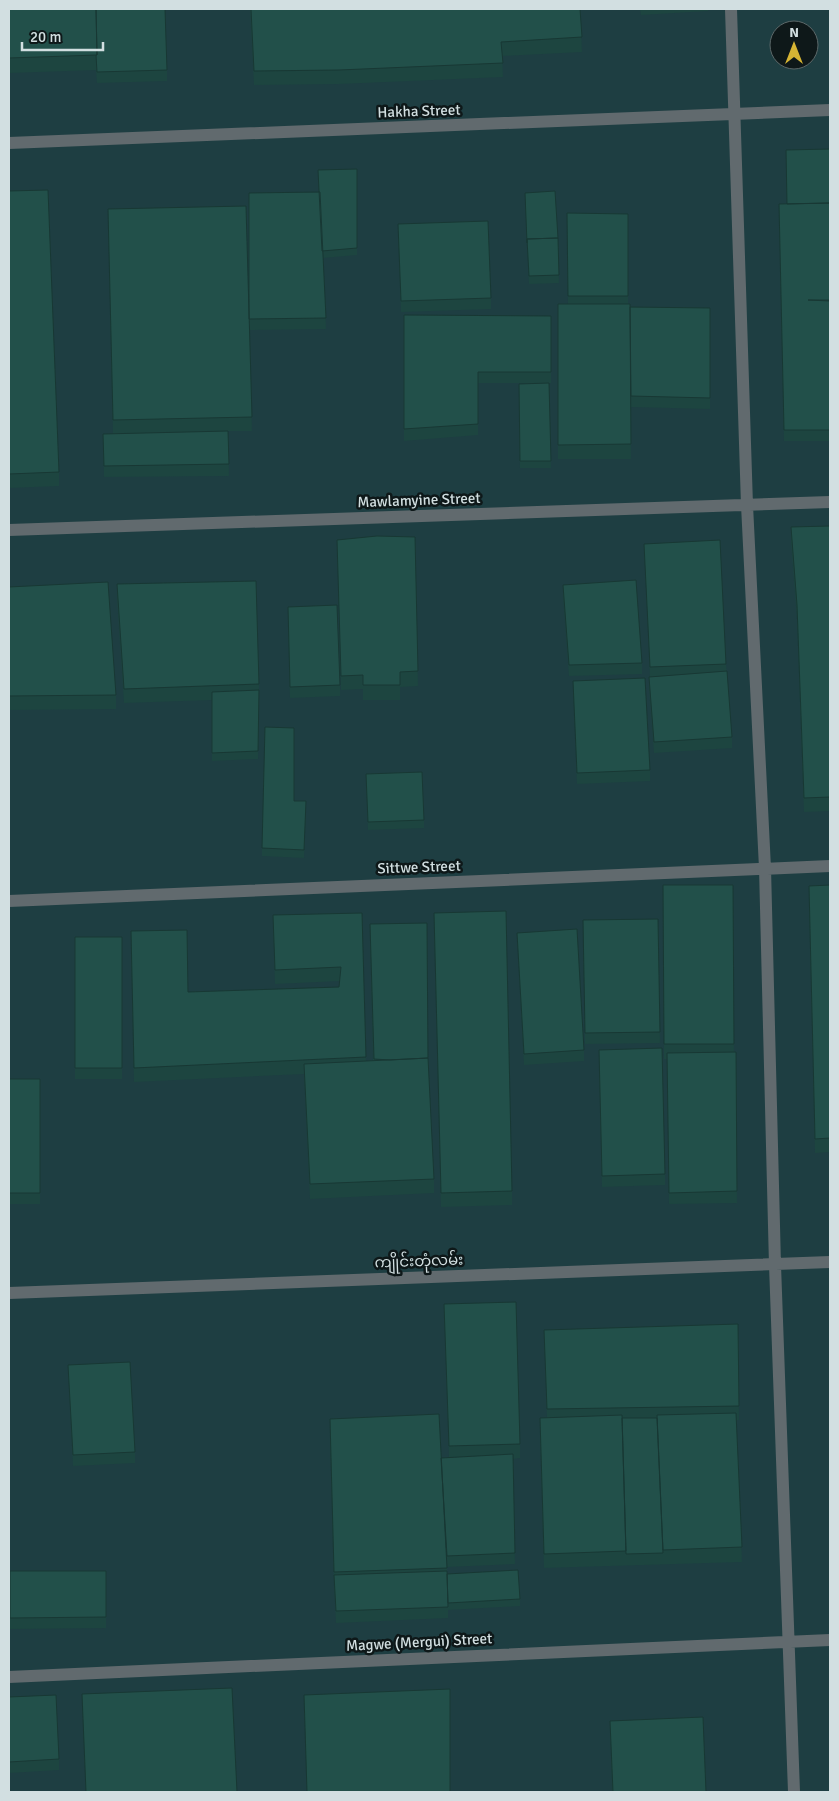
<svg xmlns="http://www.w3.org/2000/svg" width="839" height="1801" font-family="Signika,'Noto Sans Myanmar',sans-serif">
<rect width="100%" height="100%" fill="#1b3235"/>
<path fill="#1e3e42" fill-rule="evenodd" d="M9,9H830V1792H9ZM779,30H809V60H779Z"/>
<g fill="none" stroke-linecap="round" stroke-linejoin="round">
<path stroke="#616a6e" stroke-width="12" d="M731,9L747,505L765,868L775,1265L794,1792
M9,143L830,110
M9,530L830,502
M9,901L830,866
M9,1293L830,1262
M9,1677L830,1640"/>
</g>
<path fill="#1d4540" d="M9,9L167,70V81L97,83L96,70L9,73Z
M250,9H580L582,52L502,56L503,77L339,84L254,85Z
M640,9H708V11L641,15Z
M830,149V441H784L779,204H787Z
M357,169V255L323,258L326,329L249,330L252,431H228L229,476L104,477L103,434H113L108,209L249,319L319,192Z
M9,191L59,472V486L9,488Z
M525,193L558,238L559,283L529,284Z
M567,213L628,214V304L630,307L710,308V409L631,407L630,346L631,459H558V304H568Z
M398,224L491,298V309L401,312Z
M404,315L551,316V383H478V435L404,441Z
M549,383L551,468H520L519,384Z
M830,526V811L804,812L797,619L791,542V527Z
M415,537L418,686L400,687V700H363V689L341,690L337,540Z
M644,544L726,664L732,737V748L654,753L649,688V677H650Z
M117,584L259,684L258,759L212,761V700L124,703L117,599Z
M563,585L642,663V674L569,676L563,596Z
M9,587L116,695V709L9,710Z
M288,618L340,685V696L290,698Z
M573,681L650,770V781L577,784Z
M366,774L424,820V828L368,830Z
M294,801L306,809L304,858L262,856V848Z
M663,885H733L734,1052H736L737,1203L669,1204L667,1059H664Z
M830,885V1152L815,1153L809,900Z
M362,913L366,1061L373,1060L370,935L428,1058L434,1179V1193L310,1199L304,1074L134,1082L131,945L188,992L339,987L340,981L275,984L273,915Z
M658,919L660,1043L585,1044L583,920Z
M434,927L512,1191V1205L441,1207Z
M517,933L584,1050V1061L524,1065Z
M75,937H122V1079H75Z
M599,1061L665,1174V1185L602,1187Z
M9,1079H40V1204H9Z
M444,1304L520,1444V1458L513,1459L515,1564L447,1567V1574L520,1599V1606L448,1610V1618L336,1623L334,1586L330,1433L441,1458H449Z
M738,1324L739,1420H736L742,1562L544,1568L540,1432V1418H547L544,1330Z
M68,1365L135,1452V1463L73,1466Z
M10,1571H106V1628L10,1629Z
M82,1694L237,1792H86Z
M9,1697L59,1759V1770L9,1773Z
M610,1721L706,1792H612Z"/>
<path fill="#22504a" stroke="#183834" d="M9,9H96L97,55L9,58Z
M96,9H165L167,70L97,72L96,55H97Z
M251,9H580L582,37L501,42L503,63L339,70L254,71Z
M830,149V203L787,204L786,150Z
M357,169V248L322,251L318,170Z
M48,190L59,472L9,474V191Z
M555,191L558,238L527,239V243L525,193Z
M320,192L326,318L249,319V193Z
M830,203V300H808L830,301V430H784L779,204Z
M246,206L252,417L113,420L108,209Z
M567,213L628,214V296H568Z
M488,221L491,298L401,301L398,224Z
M558,238L559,275L529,276L527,239Z
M558,304H630L631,444L558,445Z
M630,307L710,308V398L631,396Z
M404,315L551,316V372H478V424L404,429Z
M549,383L551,461H520L519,384Z
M228,431L229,464L104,466L103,434Z
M830,526V797L804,798L797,605L791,527Z
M377,536L415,537L418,671L400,672V685H363V675L341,676L337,540Z
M720,540L726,664L650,667L644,544Z
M636,580L642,663L569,665L563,585Z
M256,581L259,684L124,689L117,584Z
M108,582L116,695L9,696V587Z
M337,605L340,685L290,687L288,607Z
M727,671L732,737L654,742L649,677Z
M645,678L650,770L577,773L573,681Z
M259,690L258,751L212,753V692Z
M265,727L294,728V801H306L304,850L262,848Z
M422,772L424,820L368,822L366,774Z
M663,885H733L734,1044H664Z
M830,885V1138L815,1139L809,886Z
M506,911L512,1191L441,1193L434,913Z
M362,913L366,1057L134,1068L131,931L187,930L188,992L339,987L341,967L275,970L273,915Z
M658,919L660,1032L585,1033L583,920Z
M427,923L428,1058L390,1060L374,1059L370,924Z
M577,929L584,1050L524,1054L517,933Z
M75,937H122V1068H75Z
M662,1048L665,1174L602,1176L599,1050Z
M736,1052L737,1191L669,1193L667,1053Z
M428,1058L434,1179L310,1184L304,1064Z
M9,1079H40V1193H9Z
M516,1302L520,1444L449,1446L444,1304Z
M738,1324L739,1406L547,1409L544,1330Z
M130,1362L135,1452L73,1455L68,1365Z
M736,1413L742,1547L663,1550L657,1415Z
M439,1414L447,1568L334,1572L330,1419Z
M622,1415L626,1551L544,1554L540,1418Z
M622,1418H657L663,1553L626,1554Z
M513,1454L515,1553L447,1556L441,1458Z
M518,1570L520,1599L448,1603L447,1574Z
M10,1571H106V1617L10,1618Z
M447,1571L448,1607L336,1611L334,1575Z
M232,1688L237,1792H86L82,1694Z
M450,1689V1792H307L304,1695Z
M56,1695L59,1759L9,1762V1697Z
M703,1717L706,1792H613L610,1721Z"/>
<g text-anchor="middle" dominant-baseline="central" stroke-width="5" stroke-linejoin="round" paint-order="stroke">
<g font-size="15" fill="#d2dfe1" stroke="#0e1819">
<text transform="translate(419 111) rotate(-2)">Hakha Street</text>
<text transform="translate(419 500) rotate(-2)">Mawlamyine Street</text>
<text transform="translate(419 867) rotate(-2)">Sittwe Street</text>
<text transform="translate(419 1261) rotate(-2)">ကျိုင်းတုံလမ်း</text>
<text transform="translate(419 1642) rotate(-3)">Magwe (Mergui) Street</text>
</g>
</g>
<rect width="839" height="1801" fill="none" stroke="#d2dfe1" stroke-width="20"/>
<g transform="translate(794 45)"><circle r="24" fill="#0e1819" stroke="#5c6869"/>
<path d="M0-4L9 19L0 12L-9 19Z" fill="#d6b534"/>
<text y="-8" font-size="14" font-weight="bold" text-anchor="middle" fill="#d2dfe1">N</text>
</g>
<path d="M22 42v8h81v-8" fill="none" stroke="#d2dfe1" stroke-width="2.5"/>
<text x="30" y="42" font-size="15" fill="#d2dfe1" stroke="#0e1819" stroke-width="4" paint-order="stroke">20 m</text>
</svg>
